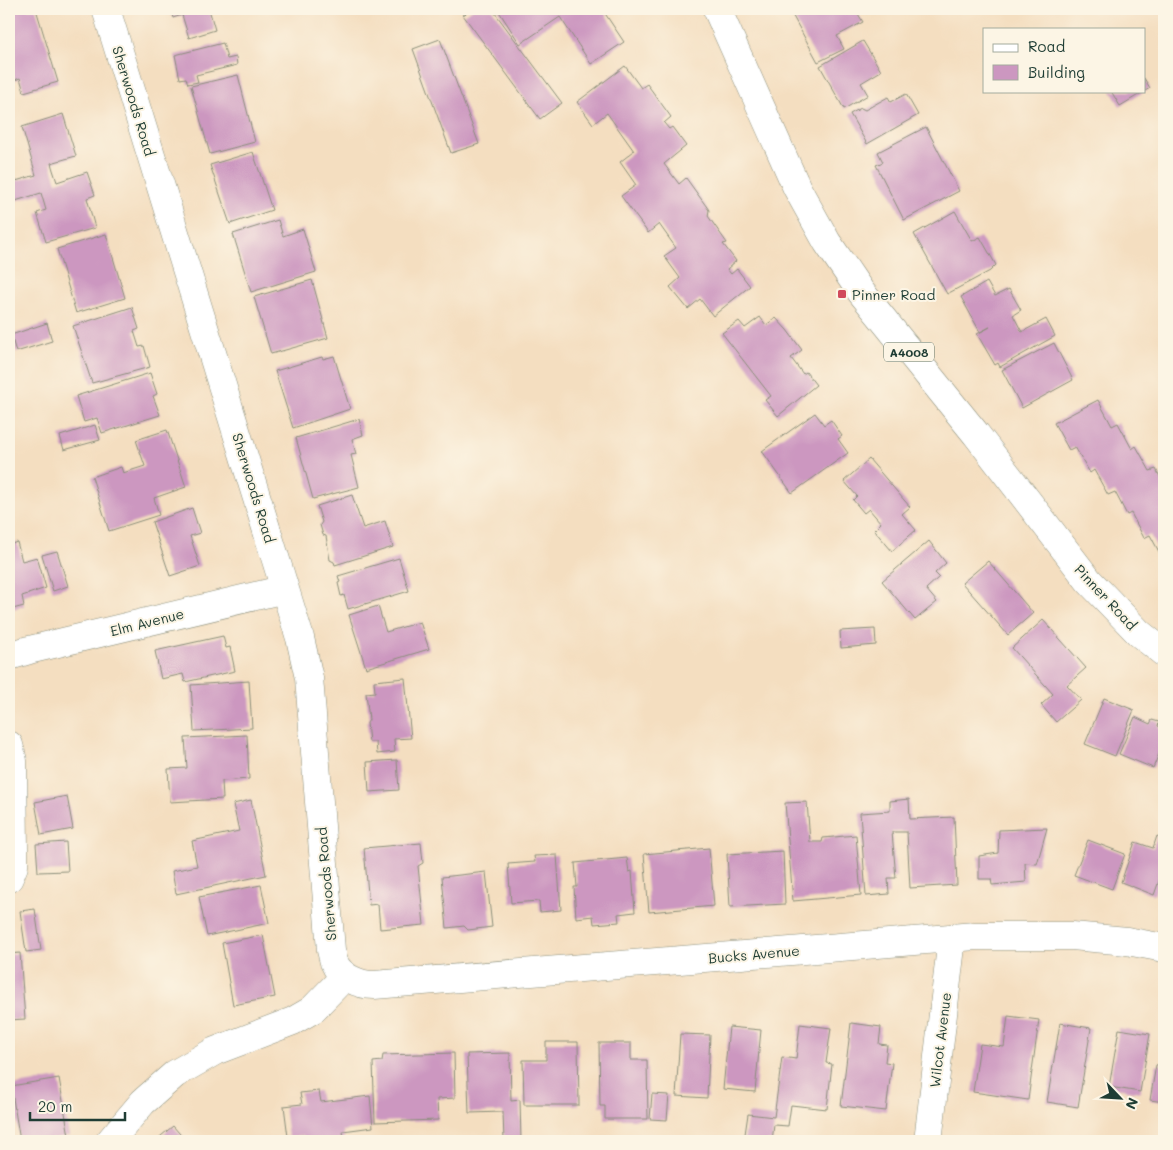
<svg xmlns="http://www.w3.org/2000/svg" width="1173" height="1150" font-family="Mali,sans-serif">
<rect width="100%" height="100%" fill="#fcf5e5"/>
<filter id="ink" filterUnits="userSpaceOnUse"><feTurbulence type="fractalNoise" baseFrequency=".02" numOctaves="2"/><feDisplacementMap in="SourceGraphic" scale="10" xChannelSelector="R" yChannelSelector="G"/><feConvolveMatrix kernelMatrix="1 2 1 2 8 2 1 2 1" color-interpolation-filters="sRGB"/></filter>
<filter id="wash" filterUnits="userSpaceOnUse"><feTurbulence type="fractalNoise" baseFrequency=".0096" numOctaves="4" result="noise"/><feDisplacementMap in="SourceGraphic" scale="20" xChannelSelector="R" yChannelSelector="G"/><feGaussianBlur stdDeviation="1.12" result="paint"/><feColorMatrix in="noise" values="0 0 0 0 0 0 0 0 0 0 0 0 0 0 0 0 0 1.4 0 .05"/><feComposite in="paint" operator="in"/></filter>
<g filter="url(#wash)">
<rect width="100%" height="100%" fill="#f4dec0"/>
<g id="blocks">
<path fill="#cc97c0" d="M9,9H36L58,82L24,92L20,78L15,80L9,59V48L13,47L9,31Z
M170,9H209L215,30L189,38L182,15L173,18Z
M473,9H492L562,103L540,119L463,15Z
M501,9H602L624,42L591,64L560,17L520,44L498,10Z
M789,9H855L863,22L837,36L844,49L818,62Z
M440,39L479,144L451,153L413,49Z
M863,41L881,71L861,83L868,95L844,109L820,66Z
M223,43L227,59L236,57L237,65L196,75L198,82L188,84L186,78L180,79L175,55Z
M625,66L641,88L647,84L671,117L664,123L669,129L672,127L686,146L664,164L679,184L686,178L709,210L708,216L727,243L723,244L736,261L727,269L731,274L737,269L750,286L713,316L700,299L688,309L670,287L680,278L664,256L676,248L659,224L648,233L621,196L636,185L620,162L634,151L607,113L593,124L577,102Z
M238,75L255,142L210,154L191,86Z
M1144,78L1150,88L1120,106L1111,91H1144Z
M906,94L918,115L867,144L850,114L861,108L865,110L888,97L891,102Z
M63,114L76,156L51,163L53,170L57,182L87,172L95,195L87,198L95,228L46,242L37,213L46,210L41,193L9,203V183L36,175L22,127Z
M926,127L959,191L904,220L876,165L883,162L878,152Z
M253,152L272,210L230,224L210,165Z
M955,211L972,241L980,237L996,265L990,271L947,294L914,234Z
M278,220L283,236L303,229L316,272L251,292L233,234Z
M106,234L125,298L76,313L57,249Z
M312,280L328,338L271,354L254,297Z
M987,282L995,296L1009,289L1021,310L1013,315L1022,332L1046,319L1055,336L1000,367L998,363L995,365L977,334L990,327L980,332L961,297Z
M132,307L139,329L134,331L139,347L144,346L150,367L92,383L73,326Z
M760,317L766,325L776,318L787,330L802,350L791,358L803,374L806,372L816,385L778,416L765,400L771,396L722,333L739,321L745,328Z
M47,323L52,341L16,352L11,335Z
M1054,343L1073,380L1022,408L1002,370Z
M334,356L350,409L293,428L275,371L322,357L323,359Z
M150,373L157,394L153,396L160,415L102,433L97,418L84,422L76,396Z
M1098,400L1112,426L1118,423L1132,449L1136,446L1150,471L1156,469L1164,485V561L1150,535L1144,538L1131,513L1127,515L1115,492L1108,495L1094,470L1090,473L1075,447L1069,450L1054,423Z
M815,413L824,425L831,420L842,436L838,439L848,453L792,493L762,451Z
M359,419L363,435L352,439L356,454L351,455L359,487L313,499L296,438Z
M95,425L100,440L64,450L60,436Z
M167,430L186,487L154,498L159,515L109,531L92,477L121,467L123,473L145,466L136,440Z
M869,459L910,507L902,514L916,530L892,551L874,530L881,523L869,509L864,513L853,500L857,496L844,481Z
M352,495L363,528L385,521L393,547L335,565L334,562L330,560L326,536L323,535L320,525L322,522L317,506Z
M192,508L200,533L190,536L200,566L170,576L152,522Z
M929,541L946,563L935,573L939,577L926,589L937,602L915,620L882,581Z
M17,542L22,561L37,557L46,588L22,596L24,606L9,610V545Z
M57,551L68,586L53,591L42,555Z
M399,558L409,591L348,609L344,595L341,596L338,583L340,582L338,576Z
M988,561L1033,613L1008,635L962,583Z
M378,606L386,632L420,622L429,649L366,668L349,615Z
M1043,620L1086,668L1067,685L1081,700L1056,722L1041,705L1053,694L1012,648Z
M875,629L876,645L841,648L840,631Z
M223,636L226,648L230,647L235,671L185,682L183,674L161,679L155,651Z
M405,678L411,738L394,739L395,752L377,754L376,742H369L367,723L369,720L366,693L375,692L374,681Z
M249,681L252,728L194,731L191,685Z
M1104,698L1134,710L1115,756L1085,744Z
M1135,717L1150,724L1152,720L1159,722L1158,726L1164,729V742L1153,768L1119,754Z
M247,735L249,779L222,781L223,799L170,802L168,769L187,768L185,738Z
M397,760L399,790L369,792L367,762Z
M67,796L73,829L41,835L35,802Z
M909,799L910,819L954,817L957,885L910,888L907,832H892L896,878H888L889,894L866,896L860,813L890,811V801Z
M251,800L266,875L176,894L172,871L197,866L192,841L239,831L233,804Z
M807,802L810,842H822L823,838L856,835L861,895L793,901L785,803Z
M1047,828L1037,864L1025,863L1026,882L992,885L991,879H979V856L998,853L999,830Z
M1157,836L1164,839V867L1154,895L1121,882L1135,842L1153,848Z
M1088,840L1125,854L1112,889L1074,875Z
M66,842L68,871L38,872L36,844Z
M421,843L423,863L418,866L424,925L380,929L378,904L369,905L364,848Z
M709,848L714,906L649,912L644,854Z
M783,851L785,904L730,907L727,854Z
M557,855L561,910L540,912L539,901L511,903L508,864L535,862L534,856Z
M627,858L629,872L632,871L635,912L618,914L619,922L594,924L593,916L576,918L574,887H577L575,863Z
M486,872L492,927L468,930L464,926L447,928L442,877Z
M261,885L269,923L207,936L199,897Z
M35,909L41,950L26,952L20,911Z
M263,935L275,997L233,1005L222,943Z
M20,953L25,1019L9,1020V954Z
M1008,1016L1039,1020L1028,1100L973,1092L980,1044L1004,1047Z
M851,1023L881,1027L879,1044L887,1045L885,1062L892,1063L886,1111L841,1106Z
M1060,1023L1091,1028L1078,1107L1047,1102Z
M800,1024L831,1028L826,1063L832,1064L827,1109L791,1105L788,1126L774,1125L772,1141H744L748,1114L774,1117L782,1057L796,1059Z
M729,1027L761,1030L755,1092L723,1089Z
M1119,1029L1150,1034L1140,1092L1109,1087Z
M680,1034L710,1035L707,1098L676,1096Z
M546,1042H578L579,1105H524L523,1060H546Z
M599,1043H631V1060H647L648,1119H605V1106H600Z
M454,1053L455,1098L437,1099L438,1120L375,1122L373,1062L382,1061L383,1055Z
M510,1053L511,1101L520,1100L521,1141H504L503,1112L469,1113L467,1054Z
M1164,1063V1102L1150,1100L1156,1065Z
M59,1078L69,1136L37,1141H20L11,1086Z
M319,1091L321,1102L370,1096L373,1127L343,1131L344,1139L323,1141H304L303,1135L288,1137L284,1106L302,1104L300,1093Z
M652,1094L669,1095L667,1120L650,1119Z
M173,1126L186,1141H155Z"/>
</g>
</g>
<g filter="url(#ink)">
<use href="#blocks" fill-opacity="0" stroke="#8a8e7a" stroke-width="1"/>
<g fill="none" stroke-linecap="round" stroke-linejoin="round">
<defs>
<path id="minor" d="M106,9L300,638L309,678L331,950C332,954 333,958 334,962C340,977 359,985 374,985L975,936H1072L1127,941L1164,948
M9,656L29,650L285,589
M9,745L13,761L14,851V866L9,878
M110,1141L143,1102L175,1074L215,1051L293,1021L312,1010L345,976
M928,1141L952,938"/>
<path id="primary" d="M717,9L797,188L827,242L861,292L976,434L1089,581L1139,633L1164,653"/>
</defs>
<use href="#minor" stroke="#8a8e7a" stroke-width="29"/>
<use href="#primary" stroke="#8a8e7a" stroke-width="29"/>
<use href="#minor" stroke="#fff" stroke-width="28"/>
<use href="#primary" stroke="#fff" stroke-width="28"/>
</g>
</g>
<rect fill="#d1495b" stroke="#fcf5e5" stroke-width="2" x="837" y="289" width="10" height="10" rx="2.5"/>
<g text-anchor="middle" dominant-baseline="central" stroke-width="4" stroke-linejoin="round" paint-order="stroke">
<rect fill="#fcf5e5" stroke="#617469" stroke-width="1" x="884" y="342.5" width="50" height="19" rx="4"/>
<g font-size="12" font-weight="bold" fill="#1f3d34">
<text x="909" y="352">A4008</text>
</g>
<g font-size="14" fill="#1f3d34" stroke="#fcf5e5">
<text transform="translate(134 101) rotate(73)">Sherwoods Road</text>
<text transform="translate(254 488) rotate(73)">Sherwoods Road</text>
<text transform="translate(1106 597) rotate(47)">Pinner Road</text>
<text transform="translate(147 622) rotate(-14)">Elm Avenue</text>
<text transform="translate(326 884) rotate(-95)">Sherwoods Road</text>
<text transform="translate(754 954) rotate(-5)">Bucks Avenue</text>
<text transform="translate(940 1040) rotate(-83)">Wilcot Avenue</text>
</g>
<g font-size="14" fill="#1f3d34" stroke="#fcf5e5" text-anchor="start">
<text x="852" y="294">Pinner Road</text>
</g>
</g>
<rect width="1173" height="1150" fill="none" stroke="#fcf5e5" stroke-width="30"/>
<rect x="983" y="28" width="162" height="65" fill="#fcf5e5" stroke="#a4ab9e"/>
<rect x="993" y="44" width="25" height="8" fill="#ffffff" stroke="#a4ab9e"/>
<text x="1028" y="52" font-size="15" fill="#1f3d34">Road</text>
<rect x="993" y="65" width="25" height="15" fill="#cc97c0" stroke="#a4ab9e"/>
<text x="1028" y="78" font-size="15" fill="#1f3d34">Building</text>
<g transform="translate(1120 1098) rotate(115)" stroke="#fcf5e5" stroke-width="4" paint-order="stroke">
<path d="M0-4L9 19L0 12L-9 19Z" fill="#1f3d34"/>
<text y="-8" font-size="14" font-weight="bold" text-anchor="middle" fill="#1f3d34">N</text>
</g>
<path d="M30 1112v8h95v-8" fill="none" stroke="#1f3d34" stroke-width="2.5"/>
<text x="38" y="1112" font-size="15" fill="#1f3d34" stroke="#fcf5e5" stroke-width="4" paint-order="stroke">20 m</text>
</svg>
